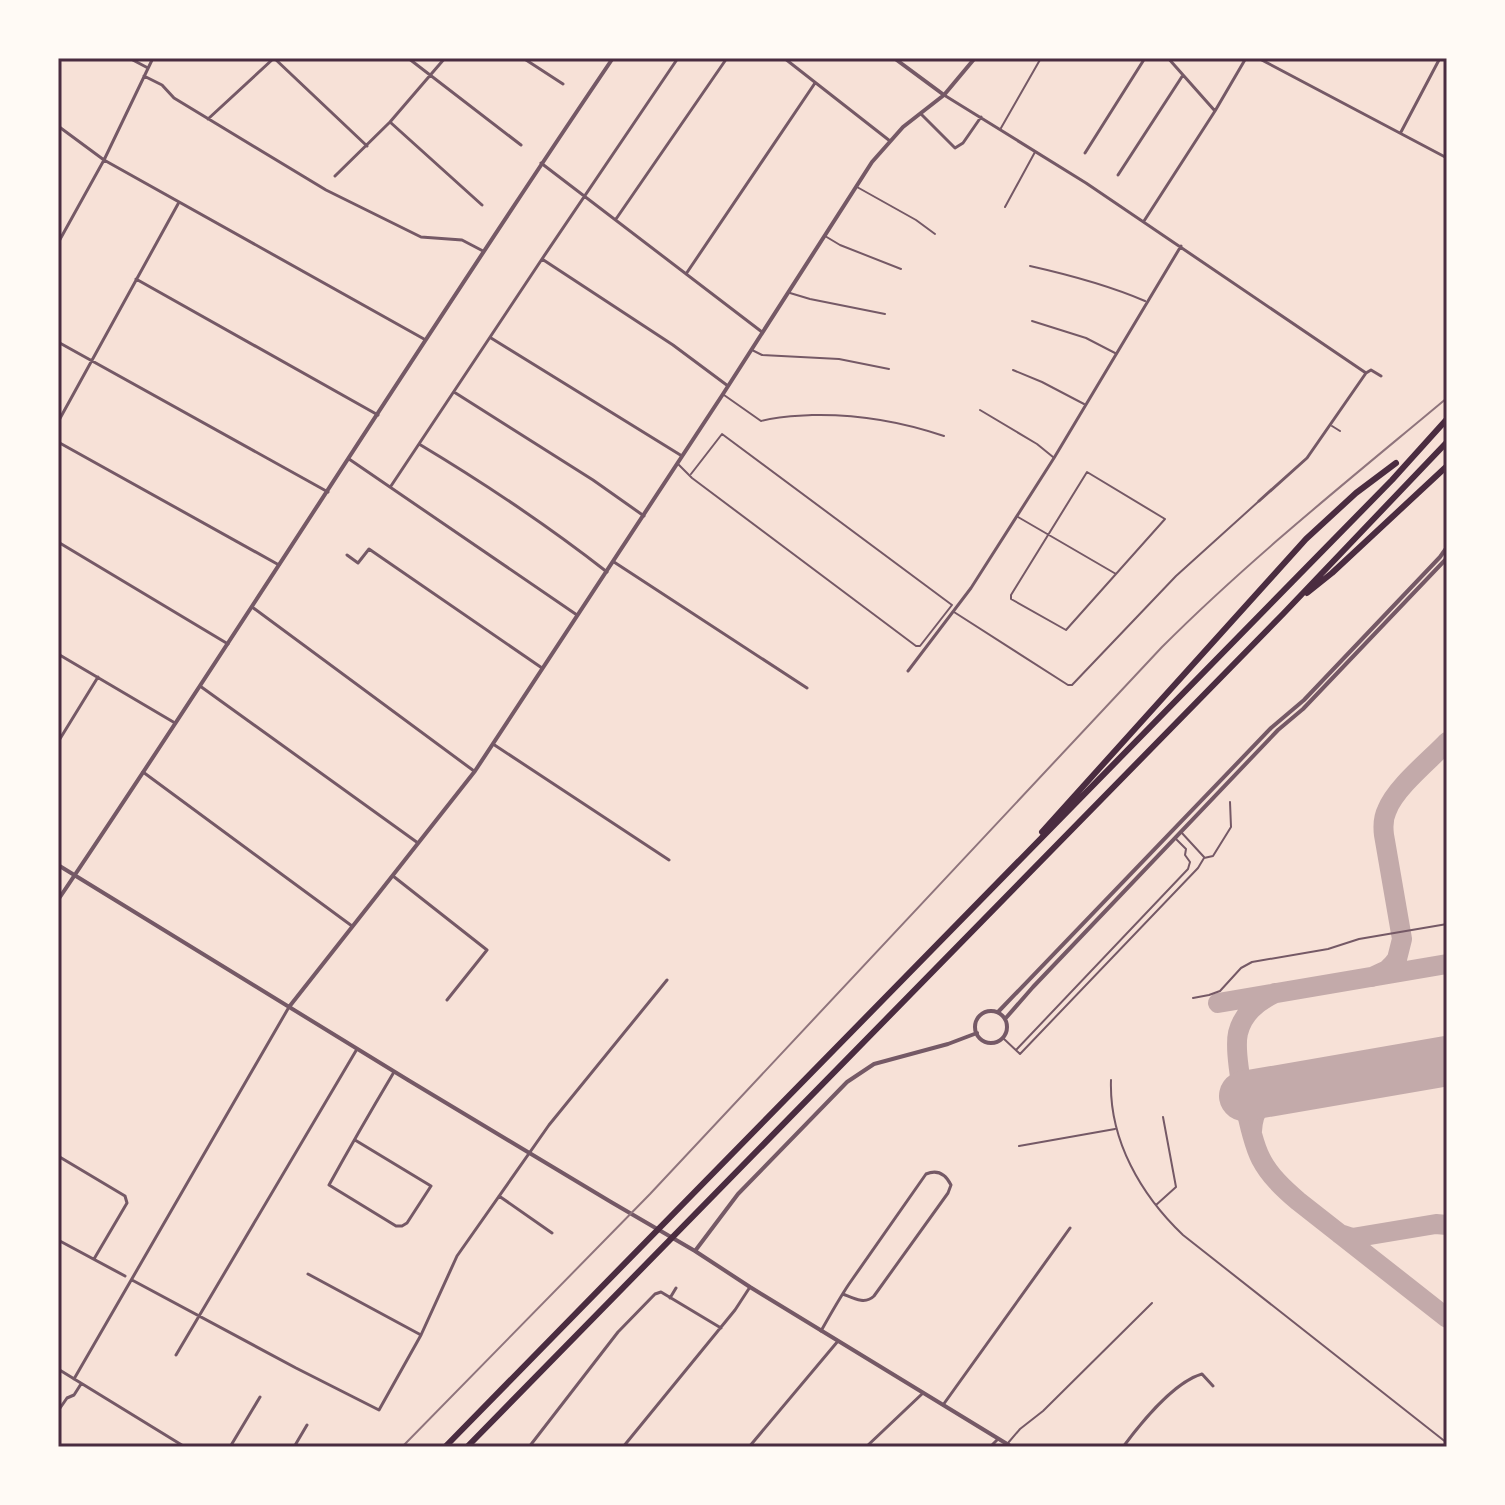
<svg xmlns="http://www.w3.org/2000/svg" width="1505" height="1505" font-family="'Noto Sans',sans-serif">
<rect width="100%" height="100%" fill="#f7e1d7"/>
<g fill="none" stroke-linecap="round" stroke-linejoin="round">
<path stroke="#c3aaaa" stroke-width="20" d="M1372,977L1387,970L1393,964L1397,959L1402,939L1384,835C1383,827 1383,818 1387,810C1396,787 1430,760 1447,742
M1275,993C1257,1002 1243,1013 1238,1033C1233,1055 1250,1138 1261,1159C1270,1176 1283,1188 1298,1201L1447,1318
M1218,1003L1447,964
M1252,1131C1253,1109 1263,1098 1282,1090
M1340,1234L1352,1238L1436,1224L1447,1225"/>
<path stroke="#c3aaaa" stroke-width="50" d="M1244,1096L1447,1061"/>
<path stroke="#755966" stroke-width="2" d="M1001,128L1041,58
M857,187L916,220L935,234
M1005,207L1035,152
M825,236L840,245L901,269
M1030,266C1070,275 1108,285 1145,301
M790,293L810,299L885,314
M1032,321L1086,338L1115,353
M752,350L762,355L839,359L889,369
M1013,370L1042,382L1084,404
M724,395L761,421C778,416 795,416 812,415C858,414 900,421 944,436
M980,410L1037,444L1053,457
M1332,426L1340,431
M678,464L692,478L916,646H920L952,605L722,434L691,474
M1087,472L1165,519L1066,630L1011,599V595Z
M1018,517L1116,574
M954,612L1068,685H1072L1176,576L1259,501
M1181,832L1204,857
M1193,998L1209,995L1220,991L1241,968L1252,962L1328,949L1359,939L1447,924
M1003,1038L1020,1054L1198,868L1204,858L1213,856L1231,827L1230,802
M1016,1050L1188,869L1190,862L1185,855L1186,849L1176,839
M1111,1080C1109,1140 1141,1195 1183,1235L1447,1443
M1019,1146L1115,1129
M1156,1205L1176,1187L1163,1117
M1008,1443L1020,1429L1043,1411L1152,1303"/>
<path stroke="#755966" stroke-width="3" d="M129,58L148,68
M274,58L367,146
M408,58L521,145
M523,58L563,84
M784,58L890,141
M1168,58L1215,111
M1258,58L1447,158
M144,76L162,85L174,98L326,190L421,237L462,240L483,251
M944,95L1086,183L1366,373L1371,370L1381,376
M921,114L955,148L963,143L981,117
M208,119L273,59
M390,122L482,205
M58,126L104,160L424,339
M1401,132L1440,58
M1085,153L1145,58
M541,163L762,332
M1118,175L1183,75
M335,176L390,122L445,58
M616,219L727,58
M1144,221L1215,111L1246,58
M58,243L104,160L153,58
M542,259L673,345L728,386
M686,274L815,83
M136,279L378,415
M491,338L682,456
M58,342L328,492
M454,392L593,480L644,516
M58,422L178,204
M58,442L279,565
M419,444C484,483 547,525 607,572
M349,459L577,615
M391,486L542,259L678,58
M1259,501L1307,458L1366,373
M58,542L228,644
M347,555L358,563L369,549L542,668
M614,562L807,688
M252,607L474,771
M58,654L175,723
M908,671L971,588L1054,458L1181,246
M200,686L418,843
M58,742L98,677
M493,744L669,860
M143,772L352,926
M393,876L487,950L447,1000
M355,1140L431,1186L407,1223L402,1226H396L329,1185C350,1147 372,1109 394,1072
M58,1156L125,1196L127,1203L94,1259
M499,1196L552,1233
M58,1240L125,1276
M308,1274L421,1335
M132,1280L296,1368L379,1410L421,1335L457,1256L549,1125L667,980
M670,1298L676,1288
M821,1331C830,1315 839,1299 849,1284L926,1174C938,1169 946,1175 951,1185L948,1193L874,1296C865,1305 853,1298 843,1294
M176,1355L357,1049
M58,1369L185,1447
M74,1379L289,1007
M943,1405L1070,1228
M58,1411L67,1398L74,1395L81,1384
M230,1447L260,1397
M294,1447L307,1425
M529,1447L618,1332L655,1294L661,1292L721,1328
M623,1447L735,1310L750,1287
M749,1447L838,1341
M866,1447L923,1393
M990,1447L998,1439
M1123,1447C1140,1424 1174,1382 1202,1374L1213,1386"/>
<path stroke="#755966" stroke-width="4" d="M894,58L944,95
M58,865L408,1080L611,1202L695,1251L750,1287L1012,1447
M58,900C246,621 424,336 613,58
M289,1007L475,771L723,394L872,162L903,127L944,95L975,58
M975 1027a16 16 0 1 1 32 0a16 16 0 1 1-32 0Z
M998,1012L1271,728L1304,700L1440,557L1447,547
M1005,1019L1033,987L1278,730L1303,709L1447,558
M695,1251L738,1194L847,1082L874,1064L948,1044L977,1033"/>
<path stroke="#4a2c40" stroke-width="6" d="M1307,593L1332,573L1447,466
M1042,832L1306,539L1356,493L1396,463
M445,1447L1392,480L1447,419
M467,1447L1283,614L1447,442"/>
<path stroke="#8f747c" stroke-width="2" d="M402,1447L650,1194L1162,647C1251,558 1350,479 1447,398"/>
</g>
<rect width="1505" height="1505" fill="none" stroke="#fffaf5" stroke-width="120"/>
<rect x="60" y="60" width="1385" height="1385" fill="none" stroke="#4a2c40" stroke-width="3"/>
</svg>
